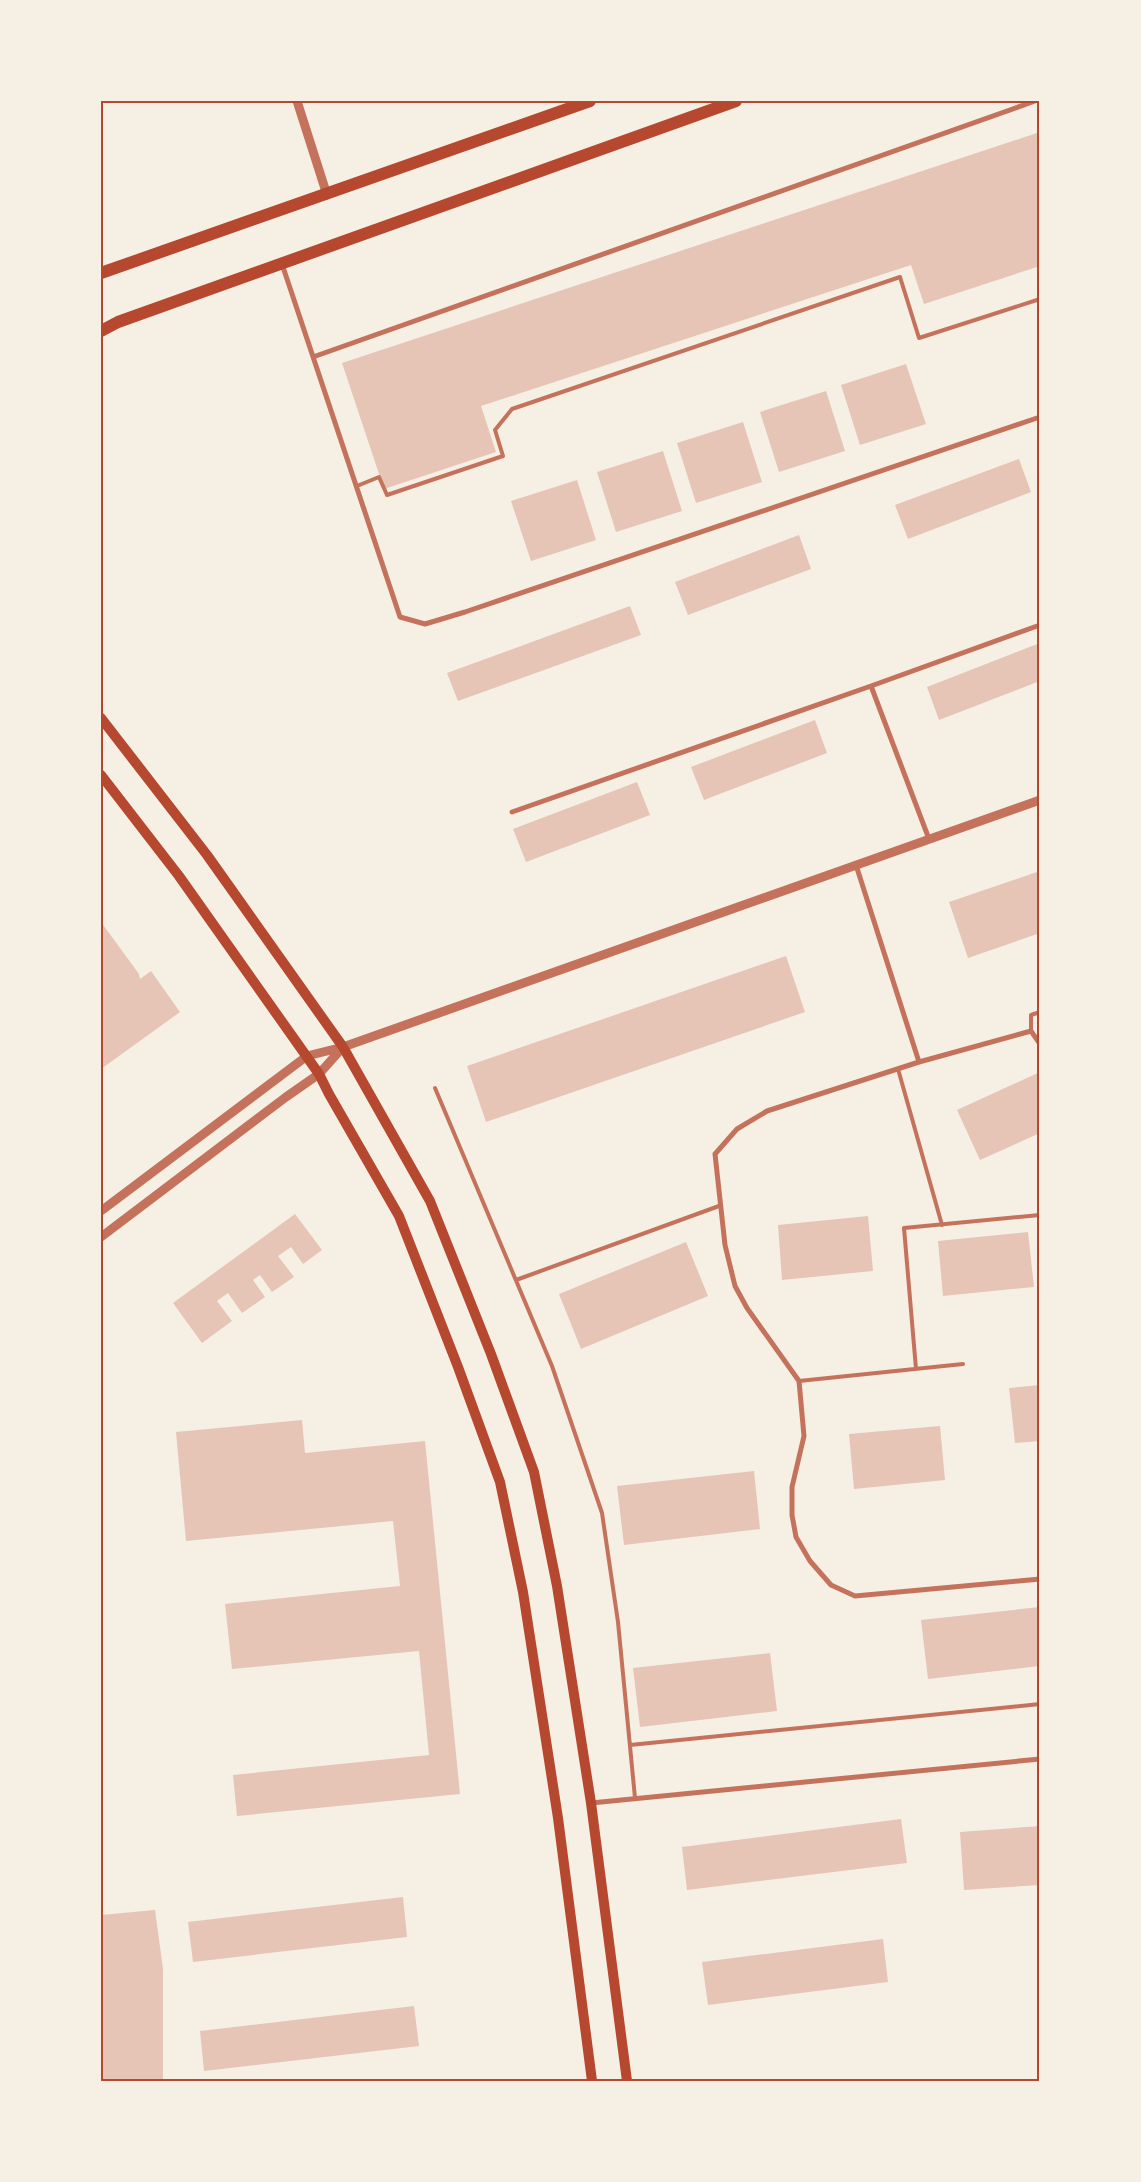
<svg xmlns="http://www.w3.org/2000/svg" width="1141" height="2182" font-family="'Fira Sans Condensed',sans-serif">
<rect width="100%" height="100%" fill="#f6efe4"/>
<path fill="#e6c5b7" d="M1040,132V266L924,304L911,265L481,406L496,452L384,489L342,363Z
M906,364L926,424L860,445L841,385Z
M826,391L845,451L779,472L760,412Z
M743,422L762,482L696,503L677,443Z
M663,451L682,511L616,532L597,472Z
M1019,459L1031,492L908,539L895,505Z
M577,480L596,540L531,561L511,501Z
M799,535L811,569L688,615L675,582Z
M630,606L641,635L458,701L447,673Z
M1040,643V681L939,720L927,687Z
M815,720L827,753L704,800L691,767Z
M637,782L650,815L526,862L513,829Z
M1040,871V933L968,958L949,902Z
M101,922L139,974L140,979L151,971L180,1012L101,1069Z
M786,956L805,1012L486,1122L467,1066Z
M1040,1072V1133L980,1160L957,1110Z
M295,1214L322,1250L303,1264L291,1247L278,1256L294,1277L272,1292L260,1275L253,1280L265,1297L242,1313L228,1293L217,1301L232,1321L202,1343L173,1303Z
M868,1216L873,1271L782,1280L778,1225Z
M1028,1232L1034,1287L943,1296L938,1241Z
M686,1242L708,1296L581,1349L559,1294Z
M1040,1385V1441L1015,1443L1009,1388Z
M302,1420L305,1453L425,1441L460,1794L237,1816L233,1775L429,1755L419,1651L232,1669L225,1604L400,1586L393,1521L186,1541L176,1432Z
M940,1426L945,1480L854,1489L849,1434Z
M754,1471L760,1529L624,1545L617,1486Z
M1040,1607V1666L928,1679L921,1620Z
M770,1653L777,1711L640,1727L633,1668Z
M901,1819L907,1863L687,1890L682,1847Z
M1040,1826V1885L964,1890L960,1832Z
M403,1897L407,1937L193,1962L188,1922Z
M155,1910L163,1969V2081H101V1915Z
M883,1939L888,1982L708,2005L702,1962Z
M414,2006L419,2046L204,2071L200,2031Z"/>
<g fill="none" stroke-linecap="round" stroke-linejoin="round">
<path stroke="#c5725c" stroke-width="4" d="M357,486L379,477L387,495L503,456L495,430L512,409L900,277L919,338L1040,299
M1031,1031V1015L1040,1012
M898,1069L942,1225
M435,1088L552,1366L602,1513L618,1622L635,1798
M516,1280L719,1206
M916,1369L904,1228L1040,1215
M799,1381L963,1364
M630,1745L1040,1704"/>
<path stroke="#c5725c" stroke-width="5" d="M282,264L400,617L425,624L465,612L1040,417
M313,357L1035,101
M512,812L871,686
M929,839L871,686L1040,625
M856,865L919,1062
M1040,1044L1031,1031L919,1062L767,1111L737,1129L715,1154L725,1245L735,1286L747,1308L799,1381L804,1436L792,1487V1515L796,1537L810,1561L831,1585L855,1596L1040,1579
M591,1803L1040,1759"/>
<path stroke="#c5725c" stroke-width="9" d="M297,101L327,195
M101,1211L307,1056L343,1047L1040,800
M101,1237L286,1097L319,1074L343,1047"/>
<path stroke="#b5482f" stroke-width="10" d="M101,718L207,855L343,1047L430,1201L491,1354L534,1472L557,1586L591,1803L627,2081
M101,775L179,876L319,1074L329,1094L399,1216L458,1367L500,1482L523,1592L558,1818L592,2081"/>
<path stroke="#b5482f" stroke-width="12" d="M101,273L590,101
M101,331L118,322L736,101"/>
</g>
<rect width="1141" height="2182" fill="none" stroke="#f6efe4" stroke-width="205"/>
<rect x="102" y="102" width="936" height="1978" fill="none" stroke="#b5482f" stroke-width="2"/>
</svg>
